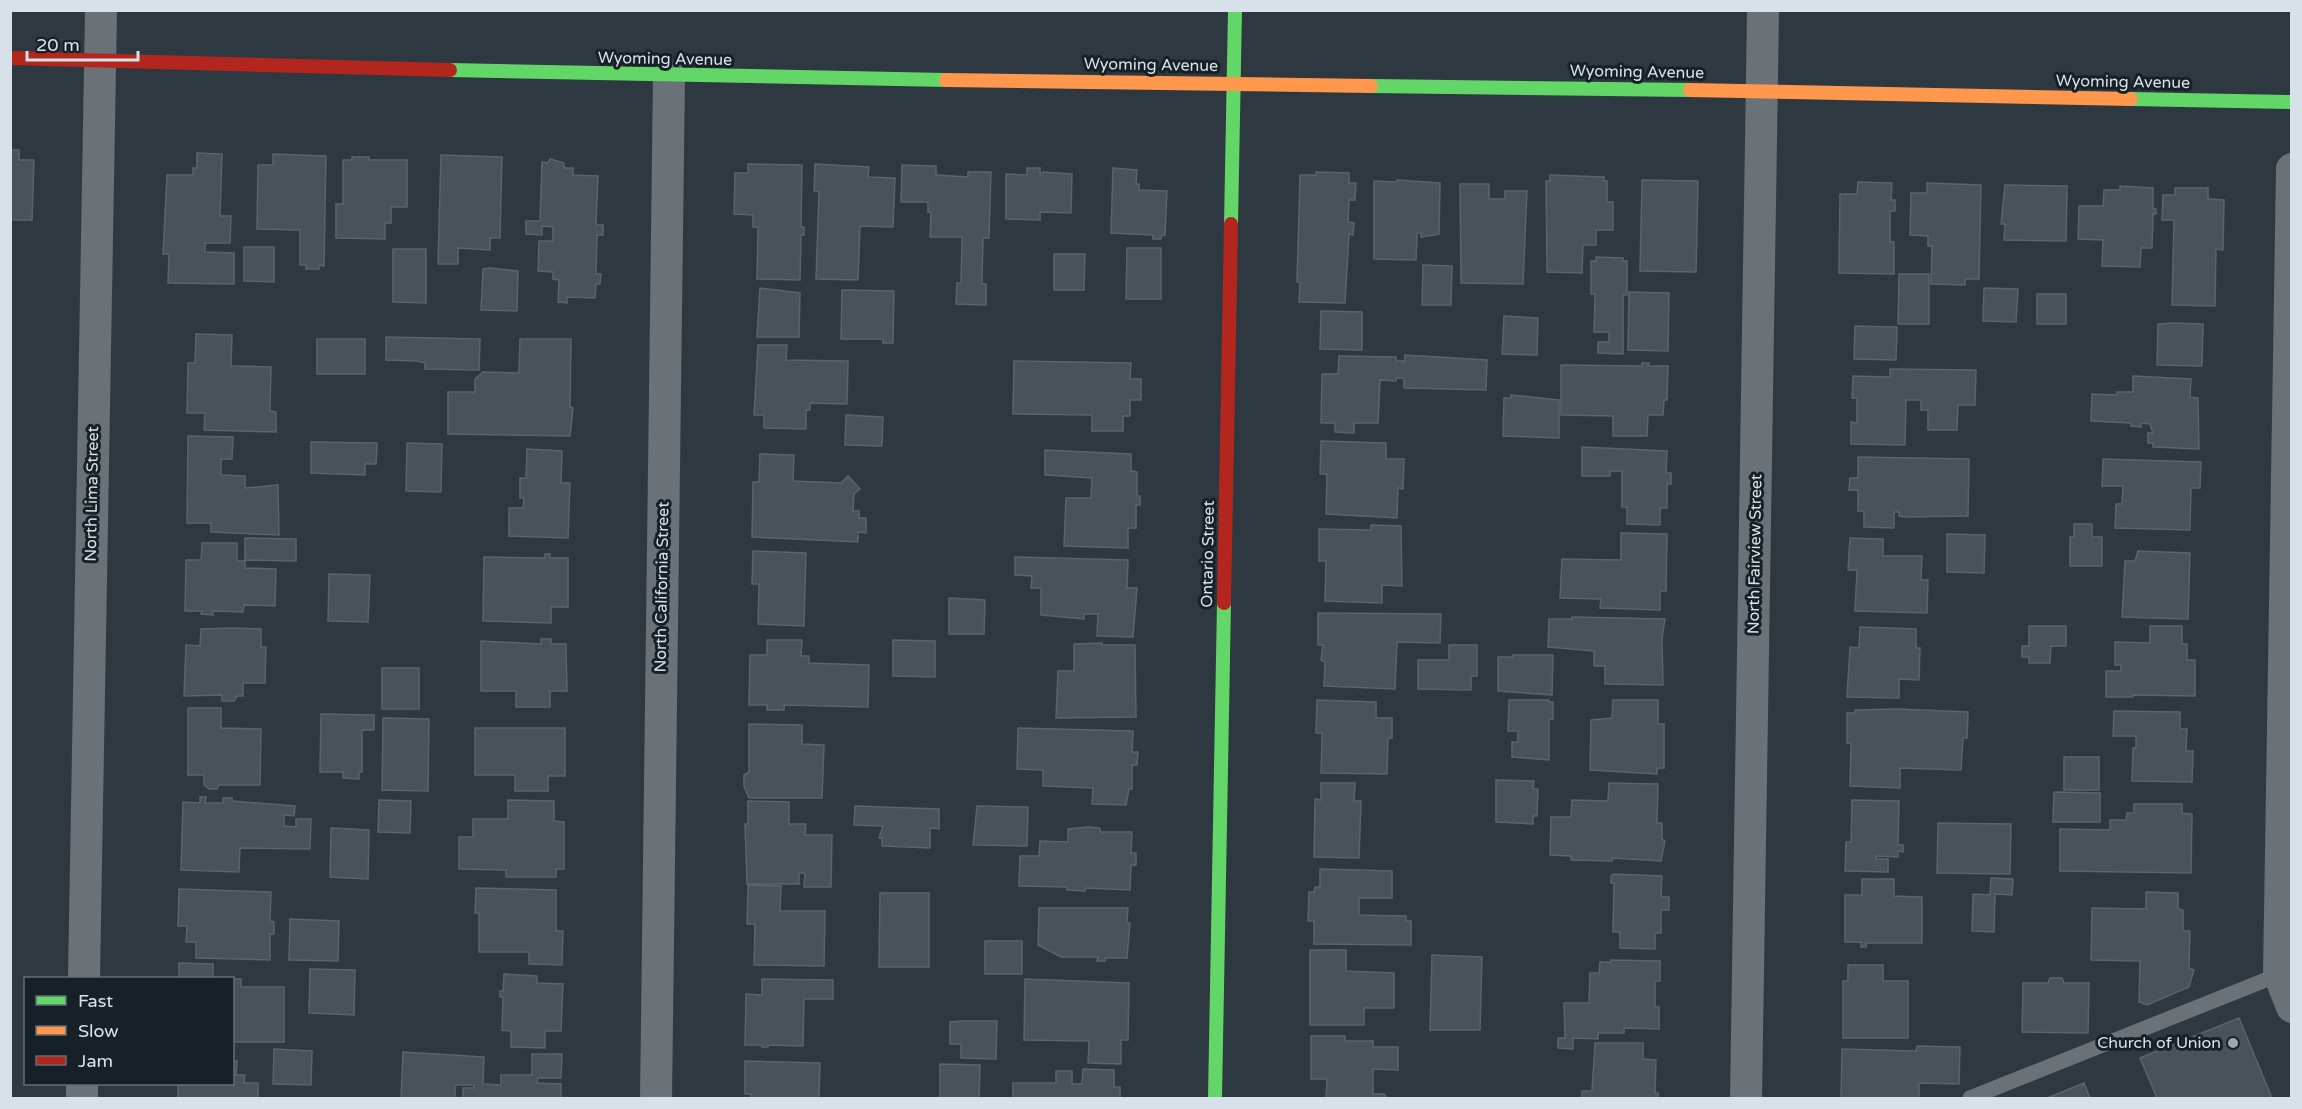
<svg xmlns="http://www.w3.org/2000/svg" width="2302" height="1109" font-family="'Varela Round',sans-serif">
<rect width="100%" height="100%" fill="#2e3840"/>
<path fill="#485258" stroke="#5b6369" stroke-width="1.5" d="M10,150H19V160H34L32,220H10Z
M197,153L222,154L220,216H231L230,243H205V252L234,253V284L168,283L169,254H163L167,175H193V168H197Z
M273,154L326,156L324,266L319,265V269H306V265H300V230L257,229L258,165H273Z
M441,155L502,157L500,238H490V250L458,248V264H438Z
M352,157H369V160H407V207H391V223H385V239L336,238V204H343V160H352Z
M550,159L564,163V168H573V175L598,176L596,225H603V235H597L596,274H601L600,284H596L595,298L567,297V303L558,302L559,280L553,279V272L538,271L539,241H553V227L542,226V235L526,234V221H540L542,162L548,163Z
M748,164L802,165L801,227H804V235H801L800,280L757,279L758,227H753V215L734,214L735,173H748Z
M815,164L869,167L868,177L895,178L893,227L860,226L858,280L816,279L819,192L814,191Z
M902,165L936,166V175L968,177V172H991L989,238H983L982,284H986V305L956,304L957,283H961L962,237H930L931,212H928V202H901Z
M1027,168H1040V174L1043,172L1072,174L1071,213L1040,212V220L1006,219V174L1027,175Z
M1113,168L1137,170L1136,184H1139V190L1167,191L1165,235H1162L1161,239H1153V235L1111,233Z
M1316,172L1349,173V183H1356L1355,200H1349L1348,222L1354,223L1353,235L1349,234L1345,303L1299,302L1300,282H1297L1300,175H1316Z
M1550,175L1604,177V181H1607V202H1613V230H1596V245H1583L1582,273L1547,272L1546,181H1550Z
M1397,180L1440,183L1439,234L1421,237V233H1417L1416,260L1374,259V181L1397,182Z
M1642,180L1698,181L1696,272L1640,271Z
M1858,182L1892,183L1891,200H1895V211H1890V242H1894V274L1839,273L1840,194H1857Z
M1927,183L1981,185L1979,279H1965V285L1931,284L1932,246H1928V236L1910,235L1911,193H1927Z
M1460,184H1489V199H1505V191H1527L1523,284L1461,283Z
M2005,185L2067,186L2066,241L2004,240L2005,224H2001Z
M2120,186L2153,188V209H2156V214H2153L2152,248H2141L2140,267L2102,266L2103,240L2078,239L2079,206H2103L2104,190H2120Z
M2175,188H2208V199L2224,200L2223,250L2216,249L2215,306L2172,305L2174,220H2162L2163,195H2175Z
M244,247H274V282L244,281Z
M1127,248H1161V299H1126Z
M393,249H426V303L393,302Z
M1054,254H1085L1084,290H1054Z
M1596,257L1623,258V261H1627V295H1623V354L1598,353V342H1609V332H1594L1595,294H1591V261H1596Z
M1423,265L1452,266L1451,305H1422Z
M490,268L518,271L517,311L481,310L483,269Z
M1899,274H1929V324H1898Z
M760,288L800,293L799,337H757Z
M1984,288L2018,289L2016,322L1983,321Z
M842,290L894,291L893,343H883V339H841Z
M1629,292L1669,293L1668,351L1628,350Z
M2037,294H2066V324H2037Z
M1321,311L1362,312V350L1320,349Z
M1504,316L1538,318L1537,355L1502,354Z
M2174,323L2203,324L2202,366L2157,365L2158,324Z
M1855,326L1897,327L1896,360L1854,359Z
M196,334L232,335L231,366L271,367L270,411L276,412V432L204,430L205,413H187L188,363H195Z
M386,337L480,339L479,370L425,369V363L417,361L386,360Z
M317,339H365V374H317Z
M520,339H571L570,407L573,408L570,436L448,434V392H475V379L483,372L519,373Z
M758,345H787L786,360L848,361L847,404L810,403V410H806V429L764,428V415H754Z
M1405,355L1487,360L1486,390L1404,388V378H1396V381L1380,380L1378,423H1354V433L1335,432V423H1321L1322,374H1338L1339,356L1396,357V361H1405Z
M1014,361L1131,363L1130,379H1141V400H1130V416H1123V431H1092V415L1013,414Z
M1642,363H1649L1648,366H1668L1667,400H1664L1663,415H1648L1647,436H1613V416L1561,415V365L1642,366Z
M1890,369L1976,370L1975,405H1958L1957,430H1928V410H1921V400H1906L1905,445L1851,444V422L1857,423V398H1852L1853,376L1890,377Z
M2133,376L2191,379L2190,397L2198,398L2199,449L2153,447V443H2148V433H2153L2150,424L2141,423V427L2131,426V423L2091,421L2092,394L2117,395V392H2133Z
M1511,395L1559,400V438L1503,436L1504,398H1511Z
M846,415L883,417L882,446L845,445Z
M188,436L233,437L232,459H221V475L245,476V488L278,485L279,535L211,532V523H187Z
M1321,441L1386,443V459H1404L1403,489L1398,488L1397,518L1326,514L1327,474H1320Z
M311,442L377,443L376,464H365V475L311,473Z
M407,443L442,444L441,492L406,491Z
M1582,447L1667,451L1666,473H1671V484H1667V508H1660V525L1627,524V507H1622V471H1610V476H1582Z
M527,449L562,451L561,483H570L568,538L509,536V508H523L524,498H520V478H526Z
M1045,450L1131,454V471L1137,472V496H1140V505H1136V528H1128V548L1064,546L1066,498H1091L1092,478L1045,475Z
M760,454L794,455L793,481L841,483L848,476L860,489L854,494L853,511H859V518H866V533L858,532V542L752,537L753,482H759Z
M1858,457L1969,459L1968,516L1906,517L1899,516V512H1894V528L1864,527V511H1858V490H1849L1850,478H1858Z
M2103,459L2201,462L2200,488H2191L2190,530L2115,528L2116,504H2122L2123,486H2102Z
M2074,524H2092V537H2102V566H2070V537H2074Z
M1371,525L1401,526L1402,586L1382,585V603L1325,601L1326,561H1319V529L1371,530Z
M1621,533L1667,534L1666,591H1660V610L1600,608L1601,599L1560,598L1562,559L1621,560Z
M1947,534L1985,535L1984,573L1947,572Z
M245,538L296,539V561L245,560Z
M1850,538L1883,539V556H1922L1921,580H1928L1927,613L1855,611L1857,570H1848Z
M202,543H237V561H245V568L276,569L275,606L244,605L243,612L213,611V615L201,614L202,611H185L186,560H201Z
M753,551L806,553L804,626L758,624L759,584H752Z
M2138,551L2190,553L2188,619L2122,617L2125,561H2135Z
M545,554H550V558H568V607H551V623L483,621L484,557L545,558Z
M1015,557L1128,560L1127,588H1137L1133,637L1097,636L1098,614H1084V619L1041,615V588H1031L1032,576L1015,575Z
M329,574L370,575L368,622L328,621Z
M949,598L985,600L984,634H949Z
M1318,613L1441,614L1440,643L1397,642L1395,689L1324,686L1325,662L1321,660L1323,645H1318Z
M1572,617L1665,619L1662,639L1663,685L1605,684V666H1594V651L1548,647L1549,619H1572Z
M2029,626H2066V646H2051L2050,663H2029V657H2022V646H2029Z
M2150,626H2182V644H2187V660H2195V696L2133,695V697H2106V671H2121V665H2115V642L2150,643Z
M1860,627L1916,629V648H1920L1919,680L1899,679V698L1847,697L1850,647L1859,648Z
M232,628L261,629V647H266L265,683H243V696H237L234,701H222V695L184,696L186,645L200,646L201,629Z
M541,639H551V644H566L567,691H550V707H516V691H481V641L541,644Z
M767,640H802L801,656H809V663L869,665L868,707L784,705V710H767V705H749L750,655H767Z
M893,640L935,641V677L893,676Z
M1102,643V645H1135L1136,717L1056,718L1058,671H1074V644Z
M1449,645H1477V676H1471V690L1418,689V660H1449Z
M1513,655H1553L1552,695L1498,691V657H1513Z
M382,668H419V709H382Z
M1317,700L1376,702V718H1392V738H1388L1387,774L1321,773L1322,733H1316Z
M1509,700H1549V702H1553V719H1549V760L1512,757V742H1518V731H1508Z
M1613,700H1658V724H1664V768H1657V774L1590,770L1591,720L1612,718Z
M188,708H221V728L261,729L260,785H219L217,789H209L204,785V775H188Z
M1898,709L1968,712L1967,738H1963L1961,770L1900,768V788L1850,786L1851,743H1847V713H1855V710Z
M2114,711L2180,712V729H2187L2186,751H2193L2192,782L2132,781L2133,748H2136V736H2113Z
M321,714L374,715V730H362V772H359V779L343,778V772H320Z
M383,718L429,719L428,791L382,790Z
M749,724L802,725V744L824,745L822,798H749L744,786V775L749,772Z
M475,728H565V776H548V791H515V775H475Z
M1018,728L1133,731L1132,752H1138L1137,765H1132V789H1129L1126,805L1092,804L1093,788L1043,786V770L1017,769Z
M2064,757H2099V790H2064Z
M1496,780L1534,781L1533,789H1538L1537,816H1533V824L1496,822Z
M1321,783H1355L1354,801H1361L1359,858L1314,857L1315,799L1321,800Z
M1609,783L1658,784L1657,823H1662V839L1665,841L1661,861L1612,858V861L1571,860V856L1550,855L1551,817H1571L1572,800L1608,801Z
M2054,792L2100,793V822H2053Z
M200,797H206L205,803H223V798H232V801L295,806L294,816L284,815V826L296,827V819H311L310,849L240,848L239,872L181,870L183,802L200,803Z
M379,800L411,801L410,833L378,832Z
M508,800L554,801V821L564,822V869H556V877H506V870L459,869V837H473V819H508Z
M1852,800L1899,801L1898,845H1903V852L1898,851V857L1876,856V859H1888V872L1845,871L1846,842H1851Z
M748,801L789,802V824H806L805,835H832L831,887H804L805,873H799V884H747L745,824H748Z
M2134,804H2182V813L2192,814L2191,873L2060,871V829L2110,830V820H2126L2127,813H2134Z
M855,806L939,809V829L930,828V848L882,846V838H879L883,826L854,825Z
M977,806L1028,807L1027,846L973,845Z
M1938,823L2011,824L2010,874L1937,873Z
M1088,827L1099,828L1101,832H1132L1131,853H1136V865H1131L1130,890L1085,888V891L1067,890V887L1019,886L1020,856H1039L1040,841L1068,842V829Z
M331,828L369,830L368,879L330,877Z
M1320,869L1392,871V898H1359V915L1406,916V921H1411V945L1314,944V921H1308L1309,892H1314L1315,887H1320Z
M1614,874L1662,876L1661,897H1669V910H1661V933H1655V949L1620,948V932H1613L1614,883H1611V876Z
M1991,878L2013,879L2012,895L1995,894L1994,932L1972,931L1973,894L1990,895Z
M1862,879H1894V896L1922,897V943H1866V947H1861V942H1845V895H1862Z
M748,885L781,886L780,911H825L824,966L754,965L755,924H747Z
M476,888L556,890V931H563L562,965L529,964V952H479V913H475Z
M179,889L271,892L270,921L274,922V934H270V960L196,958V942H186L187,926H178Z
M2146,892L2178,893V909L2183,910V931H2190L2189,968L2194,970L2189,987L2147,1005L2139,1002L2140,961L2091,960L2092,908L2146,909Z
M880,893H929V967H879Z
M1039,908H1128L1127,923H1130L1127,958H1105V961H1097L1098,957H1061L1038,945Z
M290,919L339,921L338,961L289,960Z
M985,941H1022V974H985Z
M1310,950H1346V971L1394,973V1008H1364V1025H1310Z
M1432,955L1482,957L1480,1030H1430Z
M1611,960L1660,961V981H1655V1007H1659V1029L1624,1028V1033H1598V1039L1573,1038V1049L1558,1048V1038H1565L1564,1003H1589L1590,973H1599L1600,962H1611Z
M179,963L213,964V978H179Z
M1848,965H1883V981H1908V1038H1843V981H1848Z
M310,969L355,970L354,1015L309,1013Z
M504,974L537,976V983L563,984L561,1031H545V1048L511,1047V1031L502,1030L503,997H500V991H503Z
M2050,978H2062L2064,983H2089L2088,1033L2022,1032L2023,983H2048Z
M232,979H241V987H284V1042H232Z
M762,979L833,980V999H804L803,1046L768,1045V1047H762V1045H745L746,994L762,995Z
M1025,979L1129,983L1128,1040H1121V1064L1088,1063L1089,1041L1024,1040Z
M2239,1018L2272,1098H2157L2140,1058Z
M961,1021H997L996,1059L961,1058V1044H950V1022Z
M1311,1036H1345V1041H1373V1047H1398V1070L1373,1069V1094H1384L1387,1098H1326L1327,1079H1311Z
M1595,1043H1643V1059L1656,1060L1655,1093H1658V1098H1582V1091H1592Z
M1917,1046L1960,1047L1959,1084L1919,1083V1098H1841L1842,1049L1916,1051Z
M274,1049L312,1051L311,1085L273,1084Z
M403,1052L484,1057L483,1084L501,1085V1075H532V1054H562L561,1078H538L537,1083L561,1084V1098H463V1088H474V1085H455V1098H401Z
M232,1061H237L236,1075H245L244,1083H258V1098H178V1084H232Z
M745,1061L820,1063L819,1098H751V1094H745Z
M940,1064L980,1065L979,1098H940Z
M1083,1069L1114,1070V1087H1120V1098H1013V1083H1056V1071H1072V1084H1082Z
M2084,1083L2090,1098H2047Z"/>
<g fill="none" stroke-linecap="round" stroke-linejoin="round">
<path stroke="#6a7277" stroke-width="15" d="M1970,1098L2283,973"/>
<path stroke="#6a7277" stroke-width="32" d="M2292,169L2279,974L2292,1007
M84,978L101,10
M82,1098V1084
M656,1098L669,76
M1746,1098L1763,10"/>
<path stroke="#63d668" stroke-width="14" d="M450,70L946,80
M1371,86L1690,90
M2131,99L2292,102
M1231,224L1235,10
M1215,1098L1224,603"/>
<path stroke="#ff974d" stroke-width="14" d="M946,80L1371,86
M1690,90L2131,99"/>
<path stroke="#b3261e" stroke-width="14" d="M10,58L450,70
M1224,603L1231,224"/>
</g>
<circle fill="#9ba6ae" stroke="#172026" stroke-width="2" cx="2233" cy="1043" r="6"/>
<g text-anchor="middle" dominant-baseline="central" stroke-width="6" stroke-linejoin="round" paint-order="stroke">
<g font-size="16" fill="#d6e1e9" stroke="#172026">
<text transform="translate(665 59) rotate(1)">Wyoming Avenue</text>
<text transform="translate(1151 65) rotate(1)">Wyoming Avenue</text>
<text transform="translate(1637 72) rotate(1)">Wyoming Avenue</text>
<text transform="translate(2123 82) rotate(1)">Wyoming Avenue</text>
<text transform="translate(92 494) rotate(-89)">North Lima Street</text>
<text transform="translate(1208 554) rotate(-89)">Ontario Street</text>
<text transform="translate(1755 554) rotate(-89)">North Fairview Street</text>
<text transform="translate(662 587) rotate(-89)">North California Street</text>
</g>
<g font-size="16" fill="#d6e1e9" stroke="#172026" text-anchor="end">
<text x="2221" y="1043">Church of Union</text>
</g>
</g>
<rect width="2302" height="1109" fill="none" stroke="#d6e1e9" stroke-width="24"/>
<rect x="24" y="977" width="210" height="108" fill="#172026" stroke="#636d74" stroke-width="1.5"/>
<rect x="36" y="996" width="30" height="9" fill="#63d668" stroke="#636d74" stroke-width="1.5"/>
<text x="78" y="1007" font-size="18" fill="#d6e1e9">Fast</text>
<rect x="36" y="1026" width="30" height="9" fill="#ff974d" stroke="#636d74" stroke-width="1.5"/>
<text x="78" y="1037" font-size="18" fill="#d6e1e9">Slow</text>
<rect x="36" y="1056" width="30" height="9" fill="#b3261e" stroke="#636d74" stroke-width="1.5"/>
<text x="78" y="1067" font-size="18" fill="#d6e1e9">Jam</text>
<path d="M27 51v9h111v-9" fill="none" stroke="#d6e1e9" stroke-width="3"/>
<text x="36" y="51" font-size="18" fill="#d6e1e9" stroke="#172026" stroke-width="4.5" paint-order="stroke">20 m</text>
</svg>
